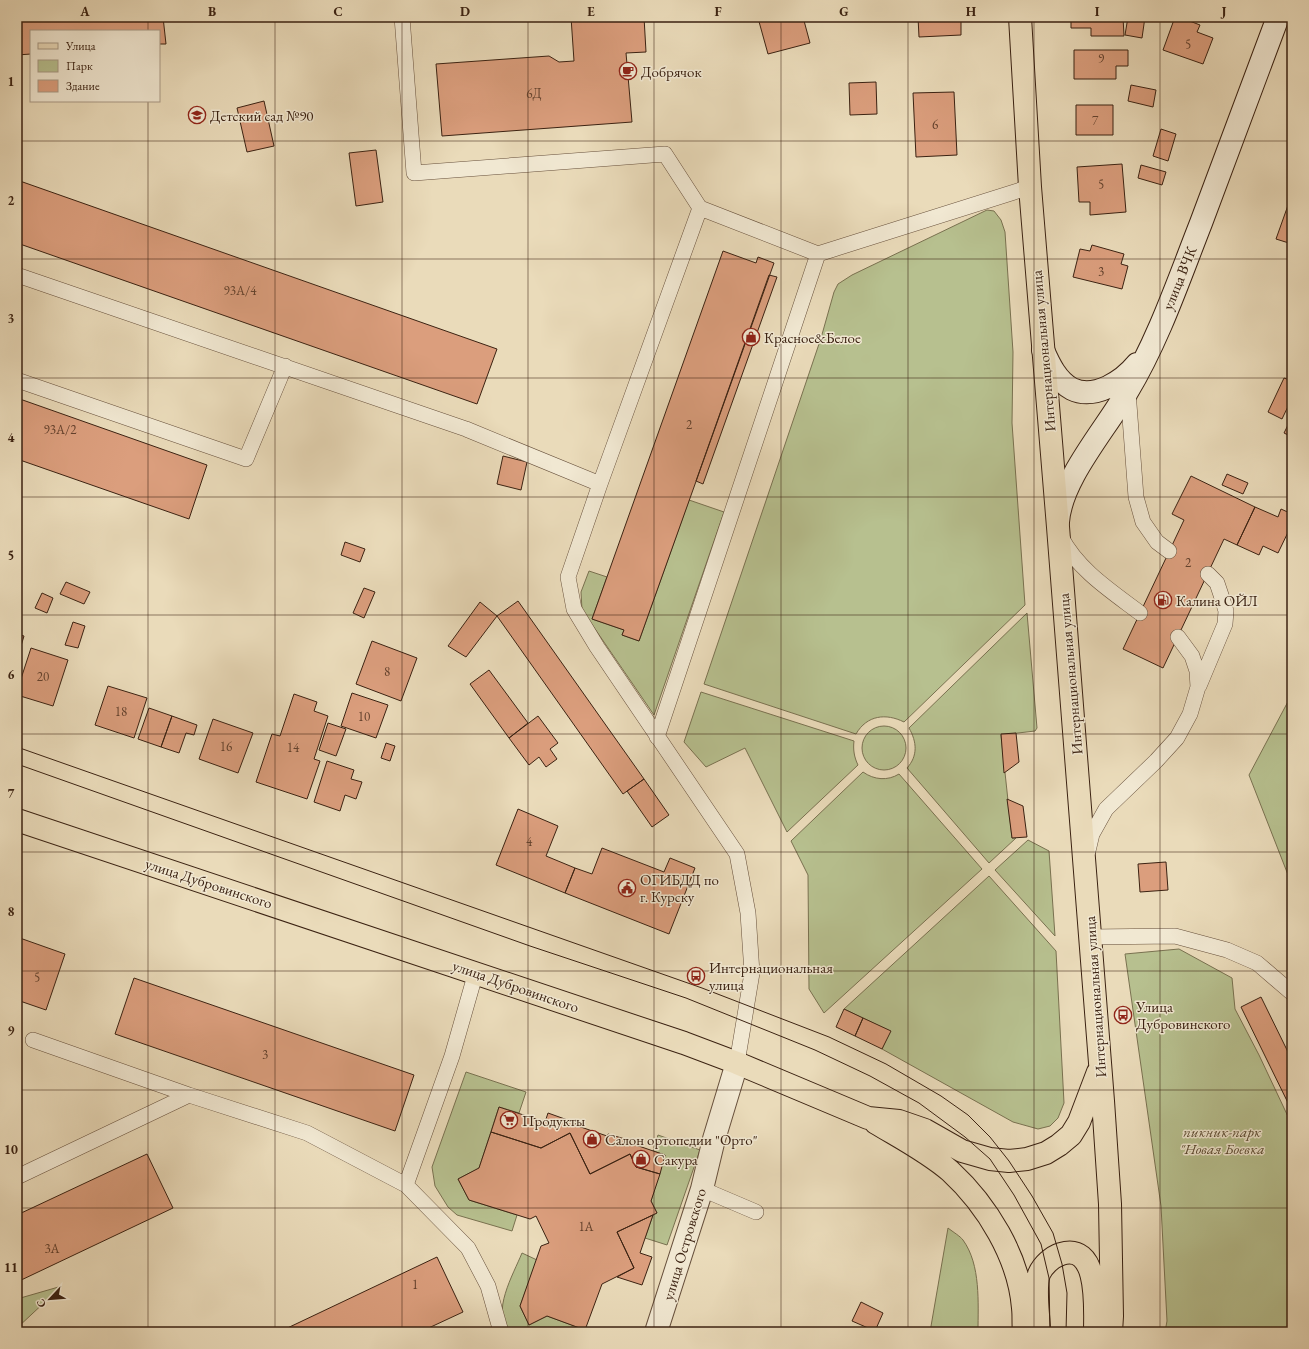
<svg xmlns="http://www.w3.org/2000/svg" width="1309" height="1349" font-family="'EB Garamond',serif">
<rect width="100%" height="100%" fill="#eadbba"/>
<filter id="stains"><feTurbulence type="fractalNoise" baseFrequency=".005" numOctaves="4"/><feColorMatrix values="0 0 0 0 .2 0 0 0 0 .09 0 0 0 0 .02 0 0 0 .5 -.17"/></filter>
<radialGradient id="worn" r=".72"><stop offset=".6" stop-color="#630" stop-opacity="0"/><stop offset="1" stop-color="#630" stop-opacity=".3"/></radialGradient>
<path fill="#b7c08f" stroke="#797150" d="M987,210L994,211L1001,220L1005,232L1013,352L1012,423L1025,605L904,722C886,713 867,715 856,734L704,684L821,338L834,292L838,284L852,275Z
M689,500L724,512L654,715L582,610L581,592L589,571L607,577L592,619L624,630L622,635L639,641Z
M1027,613L1037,728L1035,731L1001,735L1012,838H1016L989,863L907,768C918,756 917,742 909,728Z
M701,692L854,741C853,749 854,757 858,765L787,832L745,748L706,767L684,742Z
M1292,694V885L1249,775Z
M862 748a22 22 0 1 1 44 0a22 22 0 1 1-44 0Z
M863,772C874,780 888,781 899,774L982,869L824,1013L809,989L808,875L791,841Z
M1028,840L1049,851L1055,936L995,870Z
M989,876L1056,951L1064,1103L1058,1118L1050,1126L1038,1129L1013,1122L882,1049L890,1031L844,1009Z
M1179,949L1232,978L1235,1009L1259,1055L1292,1125V1332H1165L1167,1321L1161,1206L1125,954Z
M466,1072L526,1092L519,1113L499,1107L479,1168L458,1179L469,1200L517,1215L512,1231L457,1215L448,1207L435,1186L432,1167Z
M658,1135L700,1150L667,1245L645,1238L653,1215L657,1213L651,1201L665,1155L653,1151Z
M948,1228C953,1232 960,1236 963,1240C981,1265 978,1303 978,1332H930Z
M522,1253L537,1260L520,1306L529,1325L547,1316L591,1332H509C491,1312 513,1275 522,1253Z
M62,1286L17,1328V1299Z"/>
<path fill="#db9e7d" stroke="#3b2212" d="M17,17H163L166,44H159V31H31V54L17,55Z
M571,17H644L646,52L626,53L632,122L442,136L436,64L549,56L559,62L574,61Z
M760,17H803L810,43L768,54L758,18Z
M918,17H961V35L919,37Z
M1071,17H1123L1124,36H1091V28H1071Z
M1128,17H1145L1142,38L1125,35Z
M1175,17H1179L1200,25L1197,32L1213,38L1203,64L1163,50Z
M1074,50H1128V66H1116V79H1074Z
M876,82L877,114L850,115L849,83Z
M1131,85L1156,90L1153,107L1128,101Z
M954,92L957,155L916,157L913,93Z
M264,101L274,146L247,152L237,108Z
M1076,105H1113V135H1076Z
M1161,129L1176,134L1168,161L1153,156Z
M376,150L383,202L356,206L349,153Z
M1122,164L1126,212L1090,215V202H1079L1077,167Z
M1141,165L1166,172L1162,185L1138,178Z
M17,180L497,349L477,404L17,243Z
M1292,194V244L1276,239Z
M1092,245L1124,254L1121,264L1128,266L1122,289L1073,277L1080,249L1090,251Z
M723,251L756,263L758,257L774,263L639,641L622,635L624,630L592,619Z
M769,275L777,277L703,484L696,481Z
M1284,378L1292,381V398L1282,419L1268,412Z
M17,398L207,465L189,519L17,459Z
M1292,417V437L1284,433Z
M503,456L527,462L521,490L497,484Z
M1227,474L1248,483L1243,494L1222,485Z
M1191,476L1255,507L1237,545L1224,539L1163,668L1123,649L1184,520L1172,514Z
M1255,507L1278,517L1281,509L1292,514V524L1278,553L1263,546L1259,555L1237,545Z
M345,542L365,549L360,562L341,555Z
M66,582L90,592L84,604L60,594Z
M364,588L375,592L364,618L353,613Z
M42,593L53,598L47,613L35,608Z
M518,601L644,779L623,794L497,616Z
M480,602L497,616L466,657L448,646Z
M73,622L85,626L78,648L65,645Z
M17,634L24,636L17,659Z
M372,641L417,658L401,701L356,684Z
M31,648L68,660L53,706L17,695V691Z
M489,670L528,723L509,738L470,684Z
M108,686L147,698L134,738L95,725Z
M352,693L388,705L376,738L341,726Z
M294,694L317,702L314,711L328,716L314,759L320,761L307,799L256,782L272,734L280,736Z
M149,708L172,716L161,747L138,739Z
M172,716L197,725L194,735L186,733L179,753L161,747Z
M538,716L558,743L550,749L557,759L546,767L539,757L529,765L509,738Z
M213,719L253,733L238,773L199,759Z
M328,723L346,729L336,756L319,750Z
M1016,733L1019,762L1004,773L1001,734Z
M386,743L395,746L390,761L381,758Z
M327,761L354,770L351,779L362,782L356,799L345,795L340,811L314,802Z
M644,779L669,815L652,827L627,791Z
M1007,799L1023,806L1027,837L1012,838Z
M518,809L558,826L546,856L575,868L565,893L496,865Z
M602,848L664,872L670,858L695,868L669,934L565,893L575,868L592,874Z
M1166,862L1168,890L1140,892L1138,864Z
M17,937L65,954L46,1010L17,1000Z
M134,978L414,1075L395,1131L115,1034Z
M1261,997L1288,1052L1292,1050V1111L1241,1007Z
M844,1009L863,1018L855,1036L836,1027Z
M863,1018L891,1031L882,1049L855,1036Z
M499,1107L545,1122L548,1113L576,1123L575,1125L607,1136L608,1134L625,1139L624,1141L665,1155L660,1174L636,1167L630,1154L590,1174L570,1133L541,1148L491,1132Z
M491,1132L541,1148L570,1133L590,1174L630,1154L636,1167L660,1174L651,1201L657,1213L617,1232L634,1268L602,1284L585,1330L547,1316L529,1325L520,1306L541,1246L549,1243L536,1216L530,1219L469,1200L458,1179L479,1168Z
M147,1154L173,1208L17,1282V1215Z
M653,1215L640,1253L652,1257L642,1285L617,1277L634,1268L617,1232Z
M437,1257L463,1312L420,1332H279Z
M861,1302L883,1313L875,1331L852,1321Z"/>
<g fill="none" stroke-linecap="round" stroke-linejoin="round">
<defs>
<path id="lane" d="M402,17L414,173L665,154L700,208
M17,275L466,429L600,484
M17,380L246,459L285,366
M1128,391L1136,497L1143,522L1157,542L1169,551
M1061,537C1078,570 1111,591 1140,613
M1199,686L1225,624L1226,611L1222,598L1217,583L1208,574
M657,737L818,254L1030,187
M1088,851L1092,834L1106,809L1156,761L1177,738L1190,714L1198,687L1197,671L1192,656L1178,637
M1090,937L1175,936L1227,950L1257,963L1292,993
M33,1040L189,1095
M737,1063L752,973L748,913L737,854L597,647L574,609L568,577L600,484L700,208L818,254
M17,1177L189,1095L307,1133L406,1185L452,1056L476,972
M406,1185L468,1248L488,1286L501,1332
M702,1189L756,1212"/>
<path id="street" d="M656,1332L702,1189L714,1139L737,1063"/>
<path id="secondary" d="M1043,350C1049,364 1057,381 1072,389C1095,400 1123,381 1137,364
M1058,522C1061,479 1106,429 1127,392C1158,341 1179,279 1201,223C1227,155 1252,86 1278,17"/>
<path id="primary" d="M1020,17L1030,187L1058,527L1103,1101L1110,1204L1112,1316L1111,1332
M17,820L684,1043L737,1063L868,1118L899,1121L925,1130L962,1151L990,1159L1009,1161L1027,1159L1046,1153L1059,1145L1071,1135L1079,1122L1098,1072
M876,1123C901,1138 928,1152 950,1171C987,1205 1019,1257 1023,1308C1024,1316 1023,1324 1024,1332
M1039,1332C1039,1316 1034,1289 1039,1274C1043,1265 1052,1257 1061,1254C1100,1242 1095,1309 1095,1332"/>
</defs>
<use href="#lane" stroke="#67503c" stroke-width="16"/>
<use href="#street" stroke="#67503c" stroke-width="24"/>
<use href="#secondary" stroke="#3b2212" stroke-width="24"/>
<use href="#primary" stroke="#3b2212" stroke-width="24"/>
<use href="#lane" stroke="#f1e8d2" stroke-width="15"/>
<use href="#street" stroke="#f1e8d2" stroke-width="22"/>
<use href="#secondary" stroke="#f1e8d2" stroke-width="22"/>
<use href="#primary" stroke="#eadbba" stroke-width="22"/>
<path stroke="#3b2212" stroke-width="1" d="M17,747L702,988L829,1037L886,1064L941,1096L968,1115L990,1137L1009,1161L1032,1196L1053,1233L1062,1264L1067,1293L1066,1332
M17,764L530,946L686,998L815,1050L870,1076L919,1103L965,1137L990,1159L1014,1195L1041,1244L1049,1278L1050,1332"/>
</g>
<path fill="none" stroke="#3b2212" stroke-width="1" stroke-opacity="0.55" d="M148,17V31M275,17V1332M402,17V1332M528,17V1332M654,17V1332M781,17V1332M908,17V1332M1034,17V1332M1160,17V1332M148,101V1332M17,141H1292M17,259H1292M17,378H1292M17,497H1292M17,615H1292M17,734H1292M17,852H1292M17,971H1292M17,1090H1292M17,1208H1292"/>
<defs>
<symbol id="cafe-ring" viewBox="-11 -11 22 22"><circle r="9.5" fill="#f1e8d2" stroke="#8f2418" stroke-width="1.5"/><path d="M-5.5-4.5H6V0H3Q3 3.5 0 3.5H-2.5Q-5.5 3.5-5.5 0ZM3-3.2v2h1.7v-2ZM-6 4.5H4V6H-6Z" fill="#8f2418"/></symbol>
<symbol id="school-ring" viewBox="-11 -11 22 22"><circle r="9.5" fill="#f1e8d2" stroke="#8f2418" stroke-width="1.5"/><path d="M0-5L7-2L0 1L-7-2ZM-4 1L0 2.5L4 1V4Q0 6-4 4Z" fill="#8f2418"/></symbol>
<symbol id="shop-ring" viewBox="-11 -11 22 22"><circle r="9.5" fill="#f1e8d2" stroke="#8f2418" stroke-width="1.5"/><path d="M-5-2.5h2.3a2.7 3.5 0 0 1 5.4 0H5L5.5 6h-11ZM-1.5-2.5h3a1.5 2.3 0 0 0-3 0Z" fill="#8f2418"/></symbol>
<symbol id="fuel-ring" viewBox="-11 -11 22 22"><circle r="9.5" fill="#f1e8d2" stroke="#8f2418" stroke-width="1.5"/><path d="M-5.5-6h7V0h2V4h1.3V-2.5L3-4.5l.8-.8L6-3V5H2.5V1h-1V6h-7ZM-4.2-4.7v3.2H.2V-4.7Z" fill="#8f2418"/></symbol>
<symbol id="civic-ring" viewBox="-11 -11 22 22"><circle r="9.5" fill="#f1e8d2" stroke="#8f2418" stroke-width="1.5"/><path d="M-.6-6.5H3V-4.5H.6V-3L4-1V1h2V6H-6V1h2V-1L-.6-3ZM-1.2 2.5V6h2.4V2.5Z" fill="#8f2418"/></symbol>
<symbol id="bus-ring" viewBox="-11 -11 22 22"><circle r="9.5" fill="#f1e8d2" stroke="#8f2418" stroke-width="1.5"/><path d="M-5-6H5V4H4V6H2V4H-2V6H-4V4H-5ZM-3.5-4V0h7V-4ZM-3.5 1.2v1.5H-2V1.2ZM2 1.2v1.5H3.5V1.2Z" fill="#8f2418"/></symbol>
<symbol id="supermarket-ring" viewBox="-11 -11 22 22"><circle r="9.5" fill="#f1e8d2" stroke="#8f2418" stroke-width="1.5"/><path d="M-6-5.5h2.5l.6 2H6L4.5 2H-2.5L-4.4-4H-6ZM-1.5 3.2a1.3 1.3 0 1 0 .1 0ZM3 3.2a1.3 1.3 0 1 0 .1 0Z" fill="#8f2418"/></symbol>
</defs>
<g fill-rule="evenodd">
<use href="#cafe-ring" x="618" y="61" width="20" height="20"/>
<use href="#school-ring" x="187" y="105" width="20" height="20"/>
<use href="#shop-ring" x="741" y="327" width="20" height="20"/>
<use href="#fuel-ring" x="1153" y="590" width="20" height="20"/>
<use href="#civic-ring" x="617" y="878" width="20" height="20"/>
<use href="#bus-ring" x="686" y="966" width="20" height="20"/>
<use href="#bus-ring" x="1113" y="1005" width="20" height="20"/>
<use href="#supermarket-ring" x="499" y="1110" width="20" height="20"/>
<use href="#shop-ring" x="582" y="1129" width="20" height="20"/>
<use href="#shop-ring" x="631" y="1149" width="20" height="20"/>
</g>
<g text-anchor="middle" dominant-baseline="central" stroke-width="3" stroke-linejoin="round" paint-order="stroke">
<g font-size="13" fill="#63412d">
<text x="1188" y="44">5</text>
<text x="1101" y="58">9</text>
<text x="534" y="93">6Д</text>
<text x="1095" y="120">7</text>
<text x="935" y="124">6</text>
<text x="1101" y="184">5</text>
<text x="1101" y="271">3</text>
<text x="240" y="290">93А/4</text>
<text x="689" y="424">2</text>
<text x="60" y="429">93А/2</text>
<text x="1188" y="562">2</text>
<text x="387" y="671">8</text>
<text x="43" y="676">20</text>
<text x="121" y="711">18</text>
<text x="364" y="716">10</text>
<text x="226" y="746">16</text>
<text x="293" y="747">14</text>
<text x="529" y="841">4</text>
<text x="37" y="977">5</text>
<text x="265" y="1054">3</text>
<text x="586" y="1226">1А</text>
<text x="52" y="1248">3А</text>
<text x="415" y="1284">1</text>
</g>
<g font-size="15" fill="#3b2212" stroke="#f1e8d2" text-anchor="start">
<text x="641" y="71">Добрячок</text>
<text x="210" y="115">Детский сад №90</text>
<text x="764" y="337">Красное&amp;Белое</text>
<text x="1176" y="600">Калина ОЙЛ</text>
<text x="640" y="879">ОГИБДД по<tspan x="640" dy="17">г. Курску</tspan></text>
<text x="709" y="967">Интернациональная<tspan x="709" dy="17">улица</tspan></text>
<text x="1136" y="1006">Улица<tspan x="1136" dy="17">Дубровинского</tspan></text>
<text x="522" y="1120">Продукты</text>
<text x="605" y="1139">Салон ортопедии "Орто"</text>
<text x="654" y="1159">Сакура</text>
</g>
<g font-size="15" fill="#3b2212" stroke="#f1e8d2">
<text transform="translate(1179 278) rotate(-68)">улица ВЧК</text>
<text transform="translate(1043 351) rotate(-95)">Интернациональная улица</text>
<text transform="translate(1070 674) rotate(-95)">Интернациональная улица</text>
<text transform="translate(209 883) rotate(18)">улица Дубровинского</text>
<text transform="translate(516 986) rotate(19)">улица Дубровинского</text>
<text transform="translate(1095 997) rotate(-94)">Интернациональная улица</text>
<text transform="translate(684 1244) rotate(-73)">улица Островского</text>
</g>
<g font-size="15" font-style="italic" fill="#5a4a31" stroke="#f1e8d2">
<text x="1222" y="1131">пикник-парк<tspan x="1222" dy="17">"Новая Боевка</tspan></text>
</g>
</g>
<rect width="1309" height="1349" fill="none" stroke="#eadbba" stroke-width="44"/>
<rect x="30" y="30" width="130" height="72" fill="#f1e8d2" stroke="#a89985"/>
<rect x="38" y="43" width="20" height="6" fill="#eadbba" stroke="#a89985"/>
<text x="66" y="50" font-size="12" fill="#3b2212">Улица</text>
<rect x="38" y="60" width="20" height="12" fill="#b7c08f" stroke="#a89985"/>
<text x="66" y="70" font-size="12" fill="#3b2212">Парк</text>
<rect x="38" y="80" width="20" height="12" fill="#db9e7d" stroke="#a89985"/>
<text x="66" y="90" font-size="12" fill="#3b2212">Здание</text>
<g transform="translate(50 1299) rotate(244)" stroke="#f1e8d2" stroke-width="3" paint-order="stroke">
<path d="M0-3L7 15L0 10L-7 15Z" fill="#3b2212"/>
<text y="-6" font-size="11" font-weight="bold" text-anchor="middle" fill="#3b2212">С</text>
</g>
<rect x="22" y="22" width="1265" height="1305" fill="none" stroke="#3b2212" stroke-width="1.5"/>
<g font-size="13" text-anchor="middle" font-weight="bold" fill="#3b2212">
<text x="85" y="16">A</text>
<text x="212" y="16">B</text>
<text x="338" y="16">C</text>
<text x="465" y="16">D</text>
<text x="591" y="16">E</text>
<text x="718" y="16">F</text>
<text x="844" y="16">G</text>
<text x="971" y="16">H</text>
<text x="1097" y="16">I</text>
<text x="1224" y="16">J</text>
<text x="11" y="86">1</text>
<text x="11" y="205">2</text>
<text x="11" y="323">3</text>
<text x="11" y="442">4</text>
<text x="11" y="560">5</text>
<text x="11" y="679">6</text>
<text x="11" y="798">7</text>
<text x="11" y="916">8</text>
<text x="11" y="1035">9</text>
<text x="11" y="1154">10</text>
<text x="11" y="1272">11</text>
</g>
<rect width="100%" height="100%" filter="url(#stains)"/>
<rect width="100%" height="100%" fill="url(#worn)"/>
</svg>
